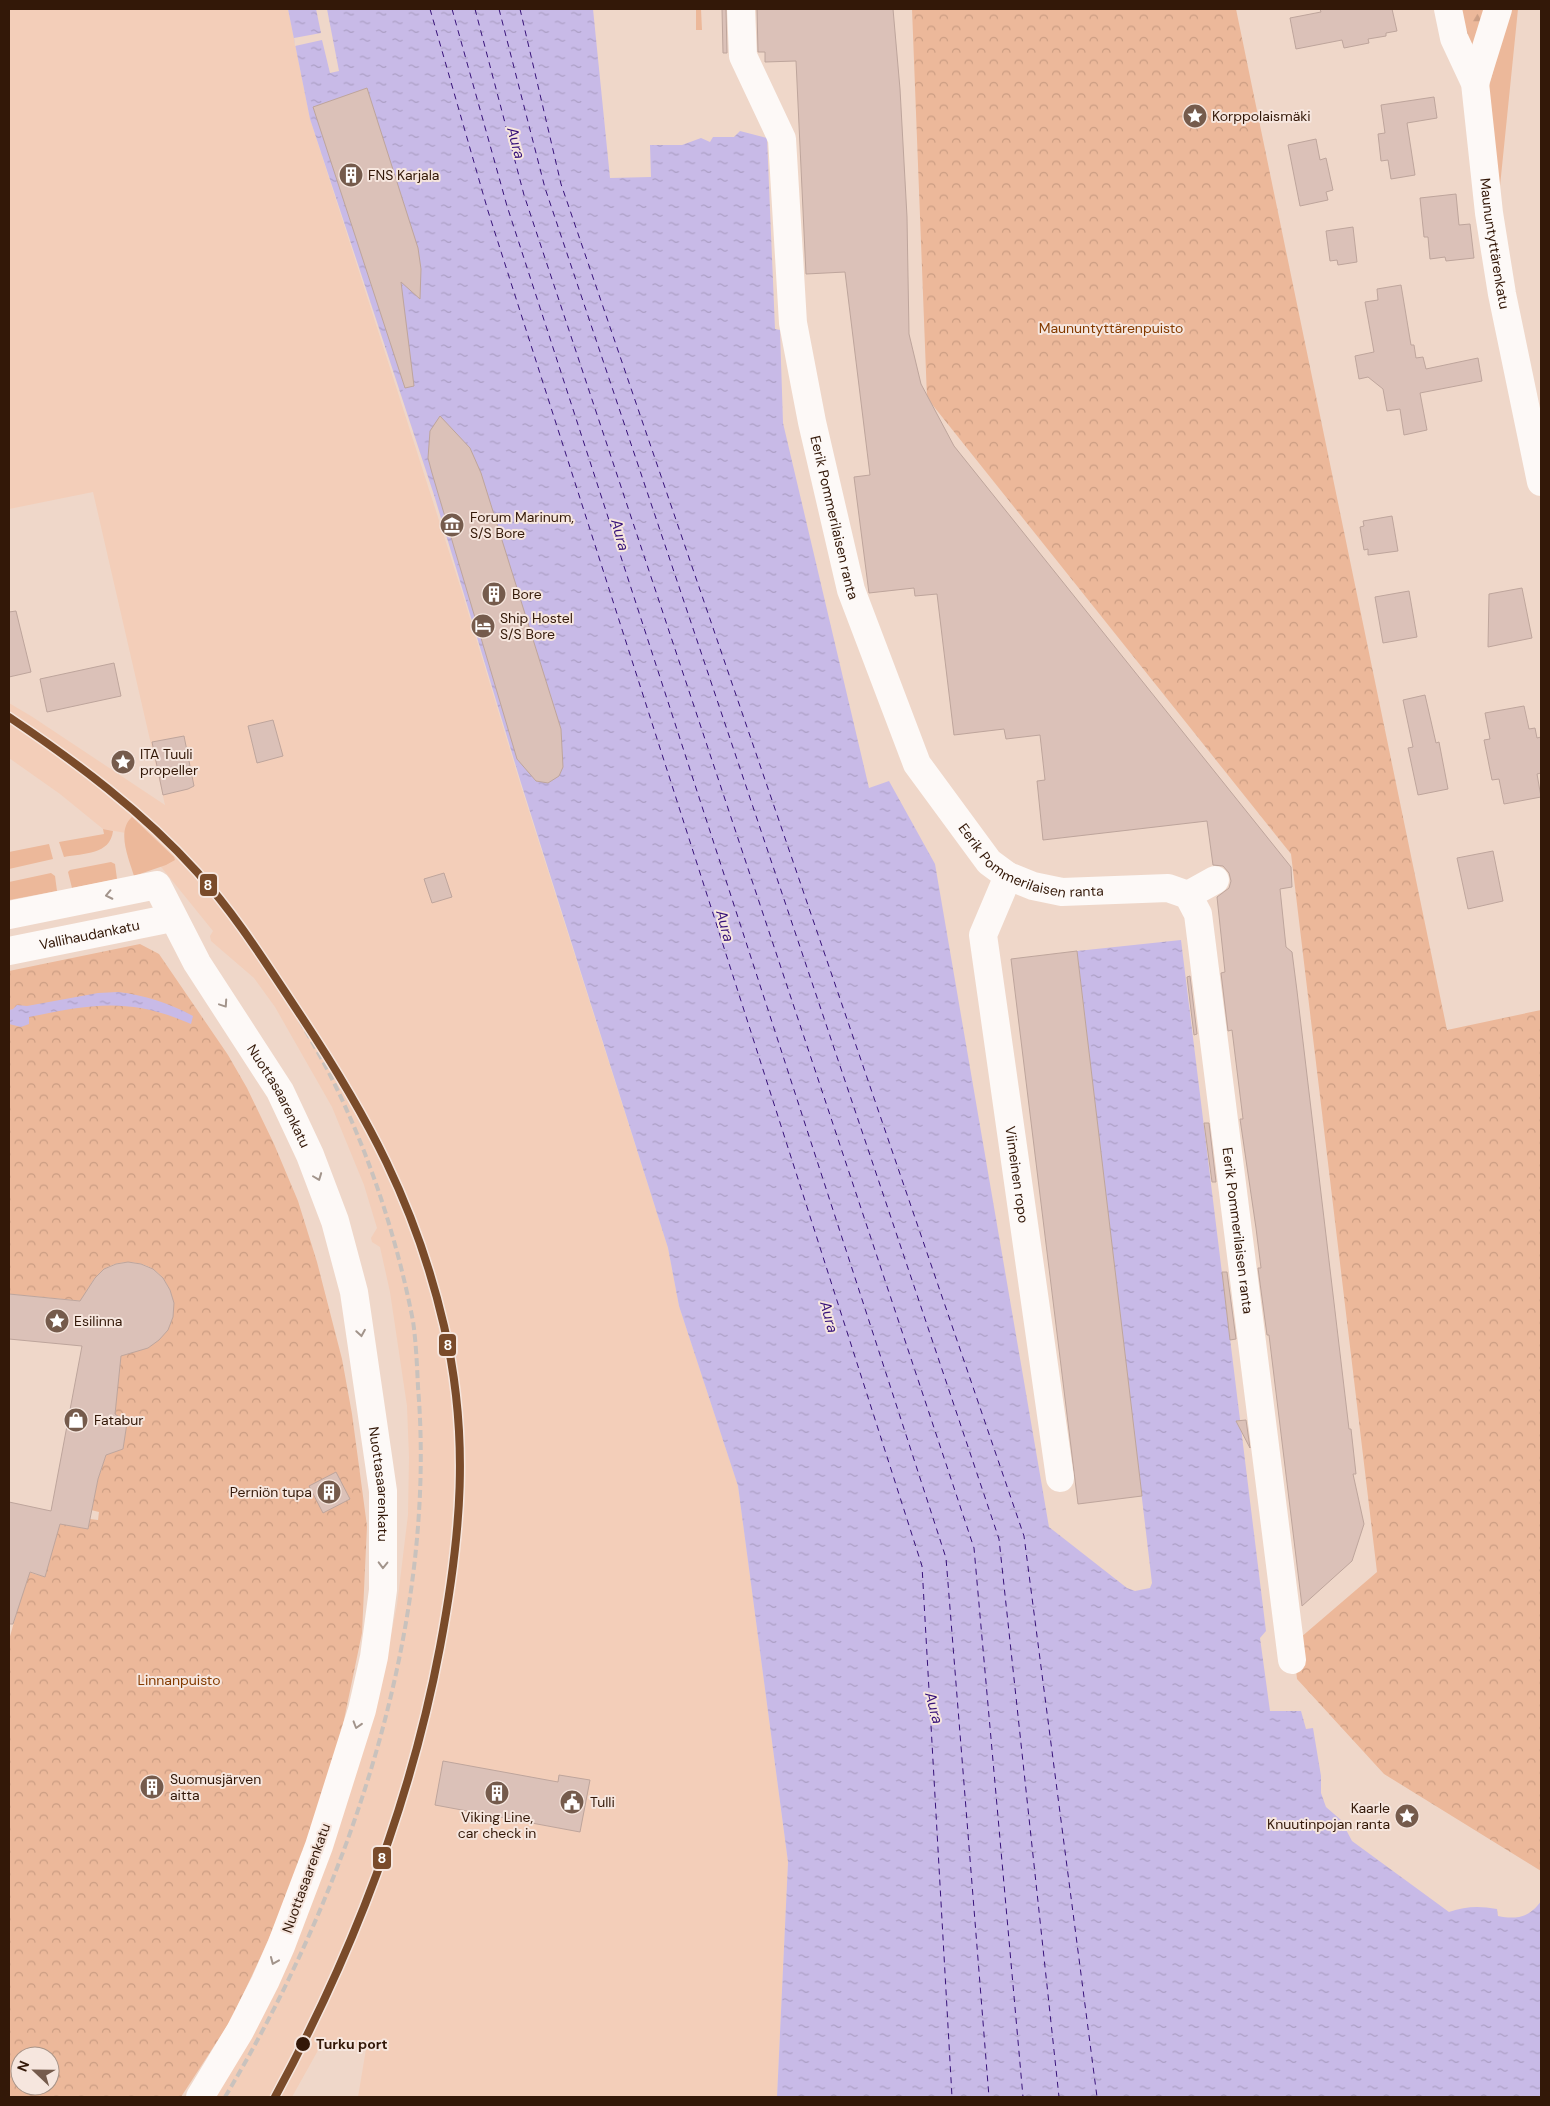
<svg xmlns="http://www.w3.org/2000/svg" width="1550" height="2106" font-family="'DM Sans',sans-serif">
<defs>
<pattern id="forest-firs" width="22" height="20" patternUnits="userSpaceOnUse" patternTransform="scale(1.25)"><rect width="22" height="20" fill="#ecb89a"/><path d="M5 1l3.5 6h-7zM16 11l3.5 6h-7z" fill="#cb9d83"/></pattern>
<pattern id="park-crowns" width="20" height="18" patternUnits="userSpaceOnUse" patternTransform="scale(1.25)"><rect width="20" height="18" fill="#ecb89a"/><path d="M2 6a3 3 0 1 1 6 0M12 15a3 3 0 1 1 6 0" fill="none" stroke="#cb9d83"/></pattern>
<pattern id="water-ripples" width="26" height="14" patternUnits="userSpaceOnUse" patternTransform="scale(1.25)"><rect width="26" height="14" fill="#c8bae7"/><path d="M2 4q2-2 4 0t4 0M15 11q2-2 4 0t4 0" fill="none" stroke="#ac9fc5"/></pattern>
</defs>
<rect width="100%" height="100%" fill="#efd7c9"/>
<path fill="#f3ceb9" d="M9,9H288L310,119L462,592L520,783L668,1248L679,1306L738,1486L788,1862L777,2097H358L366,2049L321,2045L292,2097H209L387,1655L397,1605L408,1515L409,1457L407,1406L390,1292L380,1247L372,1242L371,1238L377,1228L364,1185L332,1107L275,1007L254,978L211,941L210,936L213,931L162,868L126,833L103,829L60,794L9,758V703L31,716L165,805L93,492L9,509Z"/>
<path fill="#ecb89a" d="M696,9H701L702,30H696Z
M1509,9H1518L1500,186L1496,178L1489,87Z
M132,817L174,857L175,860L166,865L134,876C129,859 116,831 132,817Z
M103,829L113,831C110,855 84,853 64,857L59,842L104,834Z
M49,844L53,859L9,869V852Z
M111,862L115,864L117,879L72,888L68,872L70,870Z
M51,873L55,876L57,891L9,900V882Z"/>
<path fill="url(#forest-firs)" d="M1454,9H1490L1475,47L1465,45Z"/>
<path fill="url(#park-crowns)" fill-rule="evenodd" d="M912,9H1236L1447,1030L1541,1010V1871L1384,1774L1297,1679L1293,1644L1377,1572L1291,854L927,398Z
M140,944L159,954L228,1055L247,1088L274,1144L298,1201L317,1262L342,1359L352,1414L367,1526L362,1633L340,1739L324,1795L284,1904L261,1956L231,2020L181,2097H9V1640L28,1572L45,1577V1520L88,1529L90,1519L98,1520L99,1512L91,1510L98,1479L106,1455L123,1449L127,1423L115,1414L121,1352C196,1352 184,1252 119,1263C99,1267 89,1283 84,1301L9,1294V971ZM20,2056H50V2086H20Z"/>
<path fill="url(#water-ripples)" d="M288,9H593L610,178L651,177L650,145H682L701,138L710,142L713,137H734L740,131L767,138L775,329L780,330L783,423L869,788L889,781L935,864L1049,1527L1127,1588L1135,1591L1150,1588L1152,1583L1077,951L1181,940L1266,1631L1260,1638L1270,1711H1301L1306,1729L1313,1728L1321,1776V1793L1326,1807L1341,1820L1352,1841L1449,1912C1466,1906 1480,1906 1497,1909L1498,1916C1517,1920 1530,1917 1541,1901V2097H777L788,1862L738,1486L679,1306L668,1248L521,783L434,495L310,119Z
M118,992C144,995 169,1003 193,1016L191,1024C129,997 92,1004 29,1017V1024L21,1027L9,1024V1010L13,1009L17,1005L27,1006L98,993Z"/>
<path fill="#efd7c9" d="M316,9H327L339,71L330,73L322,40L295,46L294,38L321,33Z"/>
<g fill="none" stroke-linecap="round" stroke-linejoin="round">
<path stroke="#371279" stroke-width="1" stroke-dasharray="6 5" stroke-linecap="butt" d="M430,9L488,211L922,1566L952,2097
M452,9L507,206L946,1558L989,2097
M475,9L524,195L974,1548L1023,2097
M499,9L545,188L999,1539L1059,2097
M520,9L561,184L1024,1536L1097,2097"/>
</g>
<path fill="#dbc1b8" stroke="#bea59c" d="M722,9H726L727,53H723Z
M757,9H893L900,89L907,217L909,334L921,384L954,446L1291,867L1292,887L1280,889L1286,947L1292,952L1297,991L1349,1429H1351L1356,1474H1353L1364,1524L1352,1561L1302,1606L1269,1335H1267L1258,1268H1261L1256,1228L1240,1119H1243L1232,1030L1228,1031L1221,973L1225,972L1217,897L1229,888L1231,881L1229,873L1223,866L1213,865L1207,821L1043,840L1037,781L1045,780L1040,735L1006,739L1004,729L954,735L937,594L915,596L914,588L869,593L854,477L870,475L845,272L806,274L796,61L765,62V52H758Z
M1320,9H1392L1397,31L1386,33V36L1368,39L1369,43L1344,48L1342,40L1296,49L1290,18L1321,12Z
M367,88L418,248L421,269L420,299L401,282L414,386L405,388L313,107Z
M1434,97L1437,118L1407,123L1415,175L1391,179L1388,160L1381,161L1378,134L1385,133L1381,105Z
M1316,139L1320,160L1326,158L1333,190L1326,192L1328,200L1300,206L1288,145Z
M1456,194L1459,225L1470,224L1474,258L1446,261L1445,257L1430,259L1428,237H1424L1420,198Z
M1353,227L1357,262L1338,265L1337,260L1330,261L1326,231Z
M1401,285L1411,345H1414L1416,358L1423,357L1426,369L1478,358L1482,381L1420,393L1427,430L1404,435L1400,409L1387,411L1383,389L1368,377L1359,379L1355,356L1374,352L1365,302L1378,300L1377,289Z
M440,416L470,448L481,473L561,729L563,767L559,776L548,783L536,781L517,759L432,473L428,458L430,431Z
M1392,516L1398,551L1368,555V549L1364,550L1360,527L1364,526L1363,521Z
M1522,588L1532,638L1488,647L1489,594Z
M1409,591L1417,637L1383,643L1375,597Z
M16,611L31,672L9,677V612Z
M114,663L121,696L47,712L40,679Z
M1425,695L1436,743L1439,742L1448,789L1418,795L1408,748L1413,747L1403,700Z
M1524,706L1529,729L1535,728L1537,738L1541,737V773L1537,774L1541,797L1504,804L1499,779L1492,780L1484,740L1490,739L1485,713Z
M273,720L283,756L257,763L248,726Z
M184,736L194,786L188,789L163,795L152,742Z
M1493,851L1503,901L1468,909L1457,858Z
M444,873L452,897L432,903L424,879Z
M1077,951L1142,1496L1078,1504L1011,959Z
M1190,976L1197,1034L1194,1035L1187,977Z
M1204,1123H1209L1216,1182H1212Z
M128,1262L141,1264L153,1269L163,1278L170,1290L174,1303L173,1317L168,1330L159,1340L148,1348L121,1356L115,1414L127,1423L123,1449L106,1455L98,1479L88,1529L60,1524L45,1577L30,1572L13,1624H9V1502L51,1511L82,1346L9,1339V1294L80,1301L95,1278L104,1269L116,1264Z
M1222,1272H1227L1236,1339L1230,1340Z
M1246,1420L1250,1448L1236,1421Z
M336,1472L350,1499L323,1513L309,1486Z
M443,1761L558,1782L559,1775L590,1780L580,1832L435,1805Z"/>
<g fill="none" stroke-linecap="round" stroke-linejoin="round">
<g stroke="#fdf9f7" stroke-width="28">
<path id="s1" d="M741,9L743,56L782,139L793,323L812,422L851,590L917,764L989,862L1008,876L1033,886L1062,892L1168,888L1188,895L1198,914L1292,1660"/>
<path id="s2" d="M1448,9L1454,38L1475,83L1489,213L1502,294L1541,482"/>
<path d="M1475,83L1498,9"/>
<path id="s3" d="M1008,876L983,935L1060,1478"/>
<path d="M1188,895L1215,880"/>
<path id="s4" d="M9,915L157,885L197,963L280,1091L310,1155L335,1221L354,1292L383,1491V1590L374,1657L362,1710L319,1846L281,1946L265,1982L240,2031L200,2097"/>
<path id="s5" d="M9,951L172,918"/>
</g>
<path stroke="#c9c2bd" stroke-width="4" stroke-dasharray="8 4" stroke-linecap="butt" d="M225,2097C348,1892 438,1628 418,1387C417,1365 416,1342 413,1321C396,1234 367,1146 326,1067C309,1035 290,1005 273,973"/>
<defs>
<path id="rail-1" d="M9,717C76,762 143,812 197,872C236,915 267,965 299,1013C367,1115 416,1205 444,1326C470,1437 461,1536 440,1647C410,1806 352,1955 275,2097"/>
</defs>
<use href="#rail-1" stroke="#f6e6de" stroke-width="11"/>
<use href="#rail-1" stroke="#7a4b2a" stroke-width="8"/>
</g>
<defs><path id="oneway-chevron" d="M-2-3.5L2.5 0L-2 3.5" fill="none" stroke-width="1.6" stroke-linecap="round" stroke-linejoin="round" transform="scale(1.25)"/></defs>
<g stroke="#a2948b">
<use href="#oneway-chevron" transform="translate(109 895) rotate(168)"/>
<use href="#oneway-chevron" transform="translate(224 1004) rotate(56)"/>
<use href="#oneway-chevron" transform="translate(318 1177) rotate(69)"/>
<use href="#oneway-chevron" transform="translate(361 1333) rotate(81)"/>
<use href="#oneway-chevron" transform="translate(383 1565) rotate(91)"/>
<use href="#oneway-chevron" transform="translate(357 1725) rotate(107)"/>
<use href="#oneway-chevron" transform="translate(274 1961) rotate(113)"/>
</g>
<defs>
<symbol id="sight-disc" viewBox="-11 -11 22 22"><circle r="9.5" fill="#755b4c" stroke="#f6e6de"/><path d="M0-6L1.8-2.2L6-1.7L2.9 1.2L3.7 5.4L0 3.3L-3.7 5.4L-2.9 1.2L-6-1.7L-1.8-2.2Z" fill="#fff"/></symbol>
<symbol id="building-disc" viewBox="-11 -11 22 22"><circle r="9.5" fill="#755b4c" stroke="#f6e6de"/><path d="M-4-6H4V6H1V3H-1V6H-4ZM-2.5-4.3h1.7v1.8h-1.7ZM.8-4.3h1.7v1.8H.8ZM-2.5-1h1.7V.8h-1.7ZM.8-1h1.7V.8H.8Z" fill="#fff"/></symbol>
<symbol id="museum-disc" viewBox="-11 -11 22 22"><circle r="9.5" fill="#755b4c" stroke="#f6e6de"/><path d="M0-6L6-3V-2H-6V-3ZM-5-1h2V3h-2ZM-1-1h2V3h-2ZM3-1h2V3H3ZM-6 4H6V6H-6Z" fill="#fff"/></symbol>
<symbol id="hotel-disc" viewBox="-11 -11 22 22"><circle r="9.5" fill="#755b4c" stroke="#f6e6de"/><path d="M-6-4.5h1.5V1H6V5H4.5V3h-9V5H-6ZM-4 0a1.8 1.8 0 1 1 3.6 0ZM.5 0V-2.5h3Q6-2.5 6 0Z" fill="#fff"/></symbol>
<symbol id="shop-disc" viewBox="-11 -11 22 22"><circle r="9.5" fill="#755b4c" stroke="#f6e6de"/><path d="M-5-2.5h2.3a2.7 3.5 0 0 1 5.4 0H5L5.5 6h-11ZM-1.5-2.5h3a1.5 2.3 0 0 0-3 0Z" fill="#fff"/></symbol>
<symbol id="civic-disc" viewBox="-11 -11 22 22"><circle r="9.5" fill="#755b4c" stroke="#f6e6de"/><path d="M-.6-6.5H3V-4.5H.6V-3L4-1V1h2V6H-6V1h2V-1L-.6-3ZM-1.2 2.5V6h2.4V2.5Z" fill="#fff"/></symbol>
</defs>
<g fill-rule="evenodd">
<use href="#sight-disc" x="1181" y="102" width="28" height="28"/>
<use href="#building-disc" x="337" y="161" width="28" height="28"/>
<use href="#museum-disc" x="438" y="511" width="28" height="28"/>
<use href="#building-disc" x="480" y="580" width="28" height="28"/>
<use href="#hotel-disc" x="469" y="612" width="28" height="28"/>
<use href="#sight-disc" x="109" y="748" width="28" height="28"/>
<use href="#sight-disc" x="43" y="1307" width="28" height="28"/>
<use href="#shop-disc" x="62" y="1406" width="28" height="28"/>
<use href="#building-disc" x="315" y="1478" width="28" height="28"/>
<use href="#building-disc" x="138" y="1773" width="28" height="28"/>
<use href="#building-disc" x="483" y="1779" width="28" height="28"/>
<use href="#civic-disc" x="558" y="1788" width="28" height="28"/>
<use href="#sight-disc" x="1393" y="1802" width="28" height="28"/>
</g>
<circle fill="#331808" stroke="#f6e6de" stroke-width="2" cx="303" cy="2044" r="8"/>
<g text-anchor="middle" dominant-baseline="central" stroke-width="4" stroke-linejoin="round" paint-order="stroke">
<g font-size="14" fill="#331808" stroke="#f6e6de" text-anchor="start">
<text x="1212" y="116">Korppolaismäki</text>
<text x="368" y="175">FNS Karjala</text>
<text x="470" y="517">Forum Marinum,<tspan x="470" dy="16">S/S Bore</tspan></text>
<text x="512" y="594">Bore</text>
<text x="500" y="618">Ship Hostel<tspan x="500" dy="16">S/S Bore</tspan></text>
<text x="140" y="754">ITA Tuuli<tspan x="140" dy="16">propeller</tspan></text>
<text x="74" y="1321">Esilinna</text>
<text x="94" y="1420">Fatabur</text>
<text x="312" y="1492" text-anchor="end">Perniön tupa</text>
<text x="170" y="1779">Suomusjärven<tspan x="170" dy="16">aitta</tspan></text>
<text x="590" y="1802">Tulli</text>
<text x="1390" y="1808" text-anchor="end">Kaarle<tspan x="1390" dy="16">Knuutinpojan ranta</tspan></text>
<text x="497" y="1817" text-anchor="middle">Viking Line,<tspan x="497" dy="16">car check in</tspan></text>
</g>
<g font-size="14" fill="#331808" stroke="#f6e6de">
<text stroke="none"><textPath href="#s2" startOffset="241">Maununtyttärenkatu</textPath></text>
<text stroke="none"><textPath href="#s1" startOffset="522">Eerik Pommerilaisen ranta</textPath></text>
<text stroke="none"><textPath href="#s1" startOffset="942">Eerik Pommerilaisen ranta</textPath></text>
<text stroke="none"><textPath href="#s5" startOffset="82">Vallihaudankatu</textPath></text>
<text stroke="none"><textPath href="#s4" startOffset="395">Nuottasaarenkatu</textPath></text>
<text stroke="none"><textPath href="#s3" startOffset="306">Viimeinen ropo</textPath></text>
<text stroke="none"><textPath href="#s1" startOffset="1452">Eerik Pommerilaisen ranta</textPath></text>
<text stroke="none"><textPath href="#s4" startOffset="800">Nuottasaarenkatu</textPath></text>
<text transform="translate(306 1878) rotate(-70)">Nuottasaarenkatu</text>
</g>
<g font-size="14" fill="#843b00" stroke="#f6e6de">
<text x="1111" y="328">Maununtyttärenpuisto</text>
<text x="179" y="1680">Linnanpuisto</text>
</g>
<g font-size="14" font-weight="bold" fill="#331808" stroke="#f6e6de" text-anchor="start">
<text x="316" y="2044">Turku port</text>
</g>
<g font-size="15" font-style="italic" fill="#371279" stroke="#f6e6de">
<text transform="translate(516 143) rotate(75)">Aura</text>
<text transform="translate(620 535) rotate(75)">Aura</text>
<text transform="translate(725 926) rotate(75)">Aura</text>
<text transform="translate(829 1317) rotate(75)">Aura</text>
<text transform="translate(934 1708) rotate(75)">Aura</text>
</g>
</g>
<g stroke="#f6e6de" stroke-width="2">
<rect x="199" y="873" width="19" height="24" rx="5" fill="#7a4b2a"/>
<rect x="438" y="1333" width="19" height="24" rx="5" fill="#7a4b2a"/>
<rect x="372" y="1846" width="20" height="24" rx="5" fill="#7a4b2a"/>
</g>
<g font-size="14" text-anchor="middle" font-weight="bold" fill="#fff">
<text x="208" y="890">8</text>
<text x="448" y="1350">8</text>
<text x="382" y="1863">8</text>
</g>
<rect width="1550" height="2106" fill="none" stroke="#331808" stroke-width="20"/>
<g transform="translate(35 2071) rotate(292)"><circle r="24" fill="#f6e6de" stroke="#a89488"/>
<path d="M0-4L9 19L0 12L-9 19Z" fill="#755b4c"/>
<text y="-8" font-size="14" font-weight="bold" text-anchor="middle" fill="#331808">N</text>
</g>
</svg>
